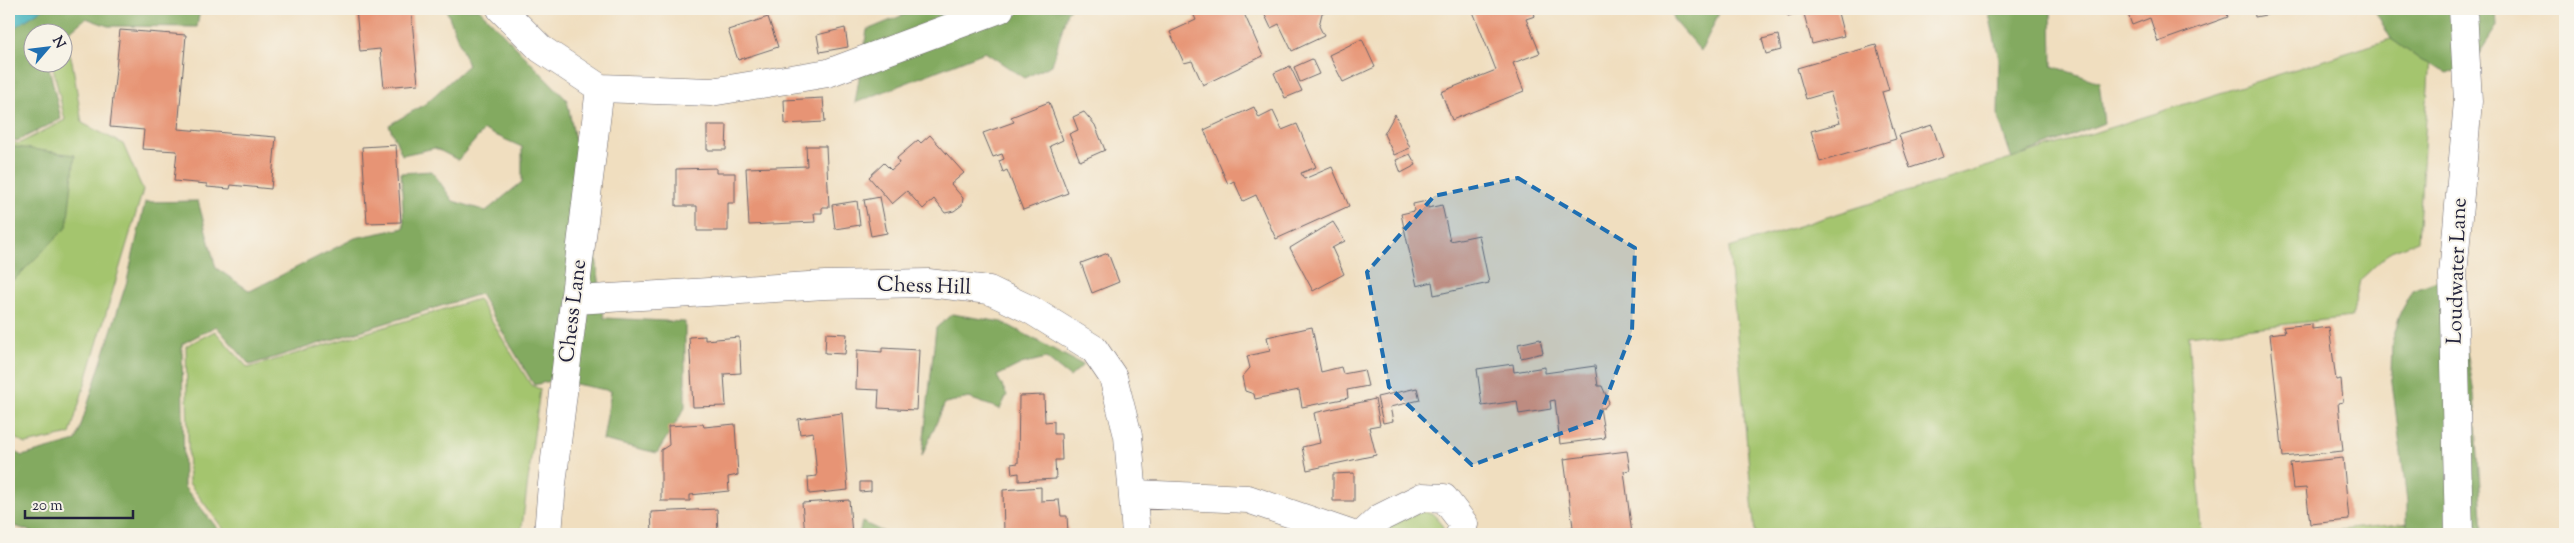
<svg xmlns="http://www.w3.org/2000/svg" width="2574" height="543" font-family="'Sorts Mill Goudy',serif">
<rect width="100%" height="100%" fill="#f7f3e8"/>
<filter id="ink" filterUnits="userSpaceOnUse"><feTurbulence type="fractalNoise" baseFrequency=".02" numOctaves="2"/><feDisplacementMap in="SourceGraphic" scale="10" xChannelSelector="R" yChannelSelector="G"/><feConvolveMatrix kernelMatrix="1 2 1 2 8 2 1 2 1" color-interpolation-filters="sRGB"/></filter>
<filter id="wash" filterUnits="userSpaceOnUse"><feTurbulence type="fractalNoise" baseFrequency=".0096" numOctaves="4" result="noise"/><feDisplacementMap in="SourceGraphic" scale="20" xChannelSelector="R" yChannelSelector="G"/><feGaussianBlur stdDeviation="1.12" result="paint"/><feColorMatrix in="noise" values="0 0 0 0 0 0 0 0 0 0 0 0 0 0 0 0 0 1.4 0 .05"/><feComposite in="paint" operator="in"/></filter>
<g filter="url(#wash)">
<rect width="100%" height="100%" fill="#f0debf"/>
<path fill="#a4c56e" stroke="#637454" d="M2432,26L2418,241L2391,251L2360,280L2352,317L2188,335L2202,534H1755L1729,248Z
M65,41L72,61L82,123L123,144L143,190L70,434L26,444L9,435V140L18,144L65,120L52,63L62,62L63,43Z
M478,299L531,385L540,389L521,534H227L189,483L186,346L215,331L248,368Z
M1420,512L1433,513L1443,527V534H1383L1392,523Z
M2431,521L2430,534H2298Z"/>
<path fill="#83aa61" stroke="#52664e" d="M9,9H200L197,27L108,26L86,18L63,37L62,32H32V62L48,63L61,119L17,141L9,138Z
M446,9H479L567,100L592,226L604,318L685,322V408L657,453L603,440L611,391L555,380L534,385L480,294L250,365L216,326L182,344L184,487L222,534H38L9,524V448L22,456L76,441L127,281L145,202L198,201L216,268L250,291L355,238L404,228L401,173L432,171L453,201L486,211L522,182V147L484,130L458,160L435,148L402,155L389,125L425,104L468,65Z
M918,9H1070L1067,12L1052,65L1024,78L985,52L855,103L867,30Z
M1672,9H1721L1701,51L1673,19Z
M1988,9H2051L2052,66L2099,82L2104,123L2012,159L1998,117L1999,60Z
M2374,9H2496L2497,26L2473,63L2448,73L2422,61L2391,39Z
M9,146L75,155L67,227L15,279H9Z
M2445,278L2460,307L2474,394L2483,534H2407V501L2391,374L2392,342L2401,310L2412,290Z
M952,314L1002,322L1083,365L1070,377L1046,358L1021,364L997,376L1007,395L1000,409L969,398L945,403L922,456L936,328Z
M862,522L888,534H859Z"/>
<path fill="#46b5bf" stroke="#346c7d" d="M9,9H43L9,31Z"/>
<g id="blocks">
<path fill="#e79475" d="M356,9H411L418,84L384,87L380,49L360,51Z
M1191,9H1242L1263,56L1203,85L1192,61L1184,63L1170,32L1196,20Z
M1262,9H1330L1322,13L1319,26L1324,36L1292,51L1279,24L1271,28Z
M1472,9H1533L1535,16L1526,19L1540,53L1513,63L1524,91L1452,120L1441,92L1496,70Z
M1785,9H1810L1788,16Z
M1824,9H1837L1844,36L1812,44L1804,14Z
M2126,9H2225L2228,17L2158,42L2150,18L2132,25Z
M2254,9H2292V10L2255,17Z
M768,17L778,47L738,60L728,30Z
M845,28L848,47L820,52L817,35Z
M120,30L186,35L178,129L276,137L271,189L231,185L230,189L207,187V184L174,181L177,151L142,149L144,130L110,127Z
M1778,35L1781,50L1766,54L1762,39Z
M1362,39L1375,67L1343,82L1329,55Z
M1876,45L1889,90L1882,92L1896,139L1820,162L1811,131L1840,123L1830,92L1806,99L1797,68Z
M1312,59L1319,74L1300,82L1294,67Z
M1290,66L1302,91L1285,98L1274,73Z
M823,98L825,122L785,124L784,100Z
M1049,102L1063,140L1050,146L1068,193L1023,210L1007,170L1003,172L999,161L1004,159L1002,154L993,157L983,133L1014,122L1011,117Z
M1254,107L1259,118L1273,111L1282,130L1297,124L1316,167L1301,173L1304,179L1332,167L1349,206L1276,239L1256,195L1243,201L1234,181L1228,184L1204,130Z
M1084,112L1095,125L1105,150L1080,161L1069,134L1078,130L1073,117Z
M1395,114L1410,148L1394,155L1384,134Z
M707,125H727L726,150H707Z
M1932,125L1943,157L1910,168L1899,135Z
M930,135L964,173L951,184L963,198L962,205L954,211L945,213L934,199L923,209L907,191L892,204L869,177L884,163L891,170L899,163L897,158L918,140L921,143Z
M396,145L401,222L367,223L362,147Z
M806,146H826L829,207H822V213H814L815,222L749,225L746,168L807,166Z
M1410,154L1416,165L1401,173L1396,160Z
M716,168V173H735V203H728V231H697V206H676V169Z
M880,197L887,233L871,236L864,200Z
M857,201L860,225L835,229L832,205Z
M1427,201L1428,208L1442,205L1450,241L1479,235L1489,283L1434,295L1432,282L1417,286L1401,214L1414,211L1413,204Z
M1333,222L1345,241L1332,248L1344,274L1313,291L1290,248Z
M1108,253L1119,282L1092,293L1081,263Z
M2312,324V329L2329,327L2336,380L2341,379L2343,402L2338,403L2343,451L2283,457L2270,334L2285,332L2283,327Z
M1312,327L1321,372L1341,367L1343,374L1364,370L1368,386L1347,390L1348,398L1302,407L1299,390L1255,399L1254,394L1245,391L1242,377L1250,368L1247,356L1270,351L1267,337Z
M826,333L847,334L845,354L825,353Z
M705,336V340L739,337L741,373L724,374L726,406L693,407L689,337Z
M1540,339L1543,353L1521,358L1518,344Z
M882,348L919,350L916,410L878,408L879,390L856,389L857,350L882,352Z
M1513,364L1514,372L1545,367V373L1595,366L1598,386H1602L1609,402L1604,408H1600L1605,438L1560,444L1555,400L1550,401L1551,409L1519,414L1517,401L1482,406L1477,369Z
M1417,388L1420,400L1390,407L1393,421L1383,423L1377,397Z
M1044,395L1045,422L1054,421V434H1061L1062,460H1055L1056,479L1019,481V473L1012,474L1011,464L1018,463L1019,396Z
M1375,399L1380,425L1369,427L1376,455L1307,470L1302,447L1320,443L1314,413Z
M842,413L848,490L809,494L808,477L817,476L813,432L800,434L798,419Z
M703,424L704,427L735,424L738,475L728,477L729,491L690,495V501H661V450L669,445L668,426Z
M1627,451L1630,470L1624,471L1632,534H1567L1566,528L1573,527L1564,459Z
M2343,458L2349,520L2310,524L2306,488L2293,489L2290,463Z
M1354,473V501H1333V474Z
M860,482H871V491L860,492Z
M1041,487V501L1059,500L1061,516H1067L1068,533L1004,534L1003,490Z
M849,500L852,534H805L802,503Z
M717,509L718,534H652L651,512Z"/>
</g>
</g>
<g filter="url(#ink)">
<use href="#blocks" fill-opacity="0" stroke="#6a6469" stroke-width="1"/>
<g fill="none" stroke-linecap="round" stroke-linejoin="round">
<defs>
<path id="minor" d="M501,9L541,49L600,88L711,92L828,73L1000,9
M576,300L825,285L928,283L989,290L1031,310L1094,349L1113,377L1128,436L1136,534
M1134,494L1248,499L1350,534
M548,534L552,484L600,88
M1363,534L1380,518L1422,497L1444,498L1464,524L1460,534
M2459,534L2453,275L2468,101L2463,9"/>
</defs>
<use href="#minor" stroke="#6a6469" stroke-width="29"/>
<use href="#minor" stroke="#fff" stroke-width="28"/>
</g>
</g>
<path fill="#1f6fb2" fill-opacity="0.2" stroke="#1f6fb2" stroke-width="4" stroke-dasharray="10 6" stroke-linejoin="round" d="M1518,178L1635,248L1632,331L1598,420L1472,465L1389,387L1367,272L1434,196Z"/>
<g text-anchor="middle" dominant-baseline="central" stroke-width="4" stroke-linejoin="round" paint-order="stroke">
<g font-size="21" fill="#22223b" stroke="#f7f3e8">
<text transform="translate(2458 271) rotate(-88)">Loudwater Lane</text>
<text transform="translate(924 287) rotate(2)">Chess Hill</text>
<text transform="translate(574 311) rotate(-83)">Chess Lane</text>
</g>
</g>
<rect width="2574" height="543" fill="none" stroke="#f7f3e8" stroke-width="30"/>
<g transform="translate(48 48) rotate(62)"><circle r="24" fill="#f7f3e8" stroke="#a29fa3"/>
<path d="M0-4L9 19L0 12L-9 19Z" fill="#1f6fb2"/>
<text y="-8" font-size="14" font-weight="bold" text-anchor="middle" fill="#22223b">N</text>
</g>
<path d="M25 510v8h108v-8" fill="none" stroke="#22223b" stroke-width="2.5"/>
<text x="32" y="510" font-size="15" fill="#22223b" stroke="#f7f3e8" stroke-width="4" paint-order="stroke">20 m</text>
</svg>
